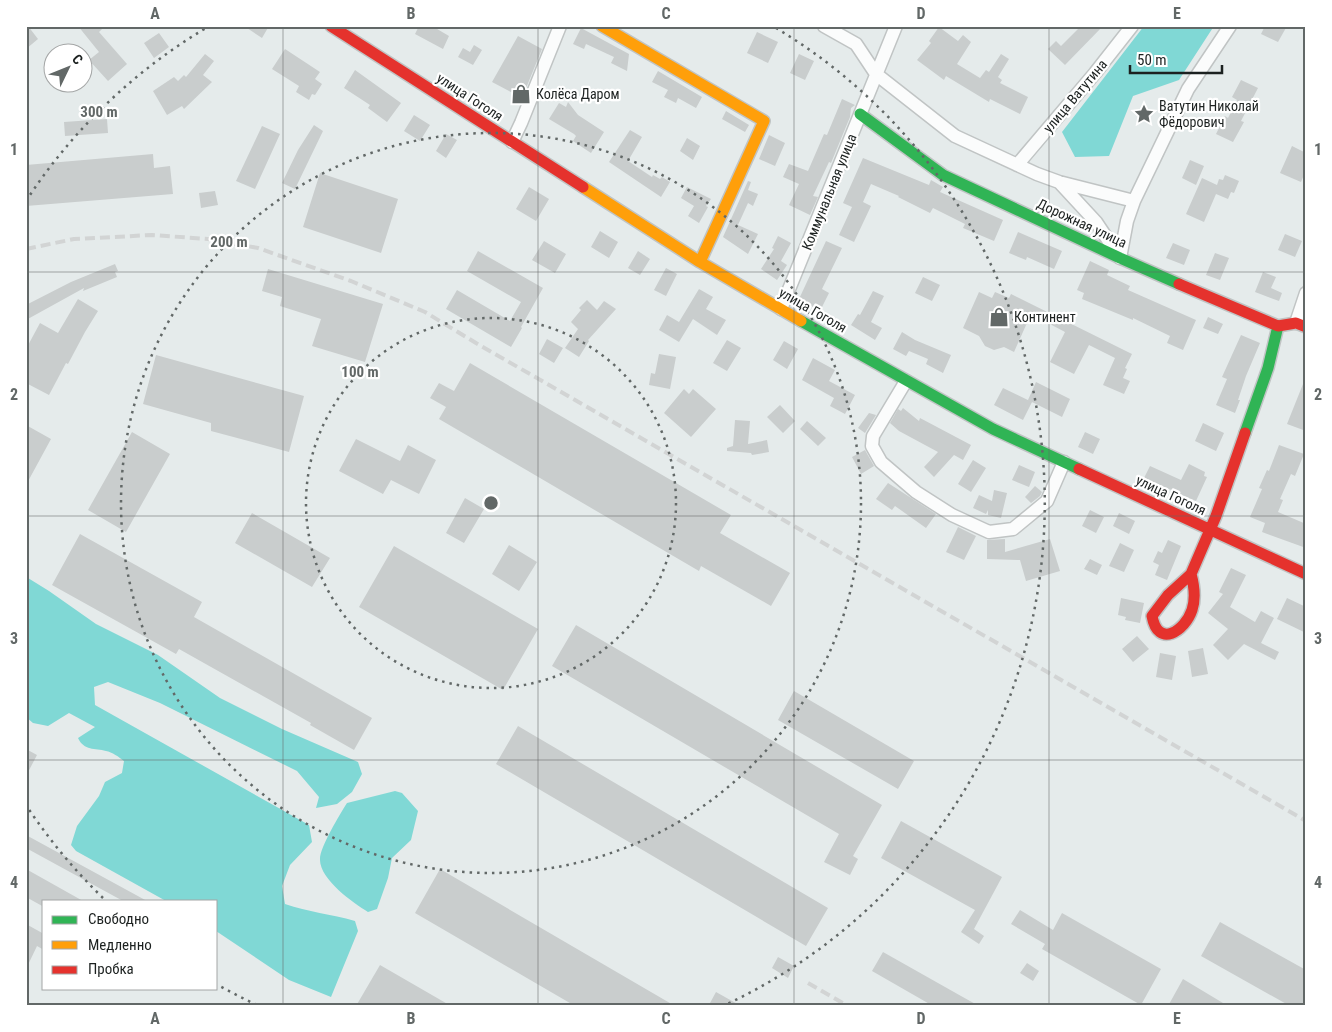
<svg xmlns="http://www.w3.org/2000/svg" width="1332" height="1032" font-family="'Roboto Condensed',sans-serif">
<rect width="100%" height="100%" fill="#e5ebeb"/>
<path fill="#80d8d5" d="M1144,26H1214L1179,80L1133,96L1109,156L1075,157L1062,132Z
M28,578L49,591L96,624L158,655L220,698L282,729L358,762L362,774L352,792L337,804L316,808L319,797L297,771L160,703L108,682L94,687L95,705L309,825L312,842L290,865L282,886L285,904C308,912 331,914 355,921L358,931L331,997L289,980L216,931V901H166L76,851L71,845L77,826L99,796L105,782L122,773L124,761C119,757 112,752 106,751C95,748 84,751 78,738L95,727L69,713L48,726L33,723L26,717V581Z
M395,791L402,793L418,811L411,840L392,858L388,878L377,909L368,912C353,903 319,879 320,859C320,847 340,814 347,803Z"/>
<path fill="#c9cdcd" d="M26,26H28L38,39L26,49Z
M78,26H105L99,32L127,64L108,81L89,60L99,52Z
M244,26H269L262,38Z
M419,26H432L449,36L443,49L415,34Z
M1081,26H1103L1065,65L1048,49L1056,41L1061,46Z
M1265,26H1287L1278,42L1261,34Z
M939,27L958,41L963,35L971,42L957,64L980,78L986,70L989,72L1001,54L1009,59L998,77L1002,80L1000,83L1028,97L1020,114L990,99L989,102L946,76L944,80L917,60L931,43L929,41Z
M581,28L629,54L627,71L611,63L614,57L586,44L584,49L573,44Z
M757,32L778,42L768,63L747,53Z
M159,33L169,47L154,58L144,43Z
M518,36L542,49L522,98L492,82Z
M474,45L482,50L473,65L458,57L463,48L470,52Z
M285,49L320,72L315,79L322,84L315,95L312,94L309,100L296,92L299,86L272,69Z
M205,54L214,61L203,75L212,82L184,109L182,106L167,115L153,91L174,77L178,81L184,75L186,77Z
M799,54L814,61L805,80L790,73Z
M355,70L401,103L387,122L368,108L370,105L344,88Z
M658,71L702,97L696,108L678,98L676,103L664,97L668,90L652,82Z
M1241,80L1258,88L1241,121L1244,122L1233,142L1216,134L1225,116L1228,118L1237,100L1232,97Z
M842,99L855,105L851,108L850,117L831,163L829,162L813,196L818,197L810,215L789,205L799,184L783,177L789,164L808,171L824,134L827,135Z
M568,102L578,115L604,132L591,153L573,141L576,136L574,134L549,119L559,103L566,107Z
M726,111L749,125L745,132L722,119Z
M414,115L430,125L420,141L404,131Z
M107,119L108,133L65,136L64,122Z
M314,125L323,131L295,189L282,183L298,150Z
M262,126L280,134L255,189L236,181Z
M630,130L642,137L628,161L652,177L653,175L660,179L662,177L670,182L661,197L609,162Z
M446,134L457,140L446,158L436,151Z
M769,135L785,143L775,166L759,159Z
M687,138L700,146L693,160L680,151Z
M1292,146L1306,153V170L1301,182L1280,173Z
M153,154L154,168L170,166L173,194L26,206V165Z
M863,158L929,185L931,180L943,187L940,192L1003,220L994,241L963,228L965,224L933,208L930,213L898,197L899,196L871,184L863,202L871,206L854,242L839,235L852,207L843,203Z
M1190,160L1204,166L1196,185L1182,178Z
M320,173L398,199L381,253L303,227Z
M1225,175L1239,181L1234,193L1231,192L1228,199L1216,194L1204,222L1186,214L1202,178L1217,185L1219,179L1223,180Z
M748,181L751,182L748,190L758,194L753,206L748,203L738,225L758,234L748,254L723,237Z
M529,187L549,199L536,221L516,209Z
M687,187L711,199L706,206L708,207L699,223L688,216L694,206L681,198Z
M215,191L218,205L201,208L199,193Z
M600,231L618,242L609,258L591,247Z
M1018,232L1062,251L1054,269L1027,257L1026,260L1009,253Z
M1285,234L1302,241L1295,257L1278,250Z
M778,236L791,243L781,261L787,265L777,280L761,269L774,249L772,248Z
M544,241L566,254L555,273L532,260Z
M826,241L842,248L822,289L829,293L820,311L799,299Z
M1173,243L1190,250L1184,265L1166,258Z
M478,251L543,288L521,327L522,328L511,347L446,309L457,290L510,321L521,302L467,271Z
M638,251L650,259L640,275L628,268Z
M1215,253L1229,258L1220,280L1206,275Z
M1090,261L1109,270L1107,275L1130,286L1128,290L1196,320L1183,350L1167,343L1170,336L1133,318V320L1082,299L1084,293L1077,290Z
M115,264L118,271L115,272L117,277L83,291L84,288L26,320V305L71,282Z
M666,268L677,274L666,296L654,290Z
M268,269L383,304L365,362L312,346L321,319L280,306L282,297L262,291Z
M1263,272L1276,277L1271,288L1282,293L1279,301L1255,292Z
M923,277L940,285L932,301L915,293Z
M699,289L713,297L706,309L726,320L717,335L693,319L679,342L659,330L667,315L679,322Z
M873,291L884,296L871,322L882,328L875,340L851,325L858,314L860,315Z
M979,292L992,298L995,292L1009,298L1011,294L1132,354L1125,368L1127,369L1123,378L1130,381L1124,394L1103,385L1115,358L1089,345L1074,374L1050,362L1065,332L1031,314L1014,352L1004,347L994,350L985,346L979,336L963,328Z
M78,299L98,311L85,332L68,364L66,363L49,395L26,383V349L40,323L58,333Z
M587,300L597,310L604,301L616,309L588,340L589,341L579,357L565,348L578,329L571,322L581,310L579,308Z
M1208,317L1223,324L1218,334L1203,328Z
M902,332L915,340L951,355L943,373L926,364L928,359L909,351L906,356L893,349Z
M1241,335L1260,343L1246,376L1238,400H1240L1235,413L1216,405L1227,379L1222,377Z
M547,339L563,348L554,363L539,354Z
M727,340L741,348L727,371L713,363Z
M784,341L798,349L787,369L773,360Z
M659,354L676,357L670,389L649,385L651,373L655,374Z
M156,355L304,396L289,452L211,431V423L143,404Z
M813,358L835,370L829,381L855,395L845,414L830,406L834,398L802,380Z
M470,363L731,515L720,533L790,573L771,606L701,566L699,571L439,419L446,407L430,398L439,383L454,391Z
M1305,379L1306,380V431L1287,424Z
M1036,382L1070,399L1062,417L1028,400Z
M1003,388L1032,402L1023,420L994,405Z
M684,389L689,394L693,389L716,409L691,437L664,413Z
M780,405L795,421L783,433L767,417Z
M903,408L919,421L920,418L971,445L963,460L954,455L934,477L924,467L938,452L899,431L890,423L898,409L901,411Z
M869,413L876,415L865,433L858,428Z
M735,420L750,421L748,444L767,440L769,452L752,455L751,453L727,451V448L733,446Z
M807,421L826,438L818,446L800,429Z
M1203,423L1224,433L1216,451L1195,441Z
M26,425L51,439L26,485Z
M132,432L170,454L126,532L88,510Z
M1085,432L1100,439L1093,454L1078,447Z
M356,439L400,461L408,445L436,460L419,494L391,480L383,494L339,471Z
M1279,445L1304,454L1295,476L1291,474L1280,499L1283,500L1278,512L1306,524V548L1262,532L1265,523L1250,517L1262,489L1259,488L1267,470L1269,471Z
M865,450L874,466L861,474L852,457Z
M973,460L986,468L971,492L958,484Z
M1189,464L1205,472L1204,476L1207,477L1196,501L1144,478L1150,466L1181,480Z
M1019,465L1035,472L1029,487L1012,480Z
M888,483L936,514L926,528L895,506L892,510L876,499Z
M1035,486L1042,492L1040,496L1031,503L1025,497Z
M994,490L1007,493L1001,518L988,515V510L986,514L973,508L979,495L992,501Z
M465,498L484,509L464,543L446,533Z
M1090,510L1104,517L1096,533L1082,526Z
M252,513L330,558L312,587L235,543Z
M1119,513L1135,521L1129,534L1113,526Z
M958,527L976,536L964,560L946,552Z
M80,534L202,602L194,617L372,718L354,750L310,725L311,723L179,649L176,654L52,585Z
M1005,539V552L1050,539L1060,571L1026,581L1020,560L987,559V540Z
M1168,540L1181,546L1167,580L1155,575L1159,565L1153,562L1158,551L1162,553Z
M1120,543L1134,550L1124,572L1109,566Z
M509,545L537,562L519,591L492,574Z
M394,546L538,629L503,690L359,607Z
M1090,559L1102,565L1097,575L1084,569Z
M1231,568L1246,575L1230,607L1255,622L1261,611L1274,618L1261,643L1279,652L1275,660L1244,644L1228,660L1213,645L1228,629L1208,613L1223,594L1219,592Z
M1121,598L1144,603L1140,623L1125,620L1126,617L1118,615Z
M1287,598L1306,607V633L1277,619Z
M576,625L882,805L853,856L858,859L850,875L824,862L839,834L552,666Z
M1137,636L1149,649L1133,662L1122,649Z
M1203,648L1208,674L1192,677L1188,651Z
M1160,653L1176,656L1172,680L1156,677Z
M794,691L914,761L898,789L778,720Z
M518,726L828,908L806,946L496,764Z
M26,749L37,755L26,776Z
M901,821L1002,877L974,929L984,936L979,944L961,932L975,910L881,858Z
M26,835L147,901H123L26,848Z
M26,869L83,901H44V907L26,897Z
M440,869L675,1006H575L415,913Z
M1020,910L1053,930L1062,913L1161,969L1141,1005L1042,949L1045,944L1011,924Z
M1220,922L1306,970V1006H1290L1201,956Z
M26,924L44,934V950L37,946L26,969Z
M883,952L961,996L979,1006H933L872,971Z
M778,957L794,966L788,978L772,968Z
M1027,963L1039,971L1033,981L1020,973Z
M380,965L451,1006H356Z
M1183,979L1228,1006H1168Z
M716,992L741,1006H716L710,1003Z"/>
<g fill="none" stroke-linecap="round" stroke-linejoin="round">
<defs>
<path id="street" d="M824,26L856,44L876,74L955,136L1037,174L1059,182L1134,201
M512,142L521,123L560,26
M1017,165L1095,73L1132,26
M1059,182L1096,222L1120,258
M1120,258L1127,221L1134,201L1188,89L1230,26
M781,309L896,26
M1296,323L1306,293
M906,381L873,436L872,446L881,462L916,492L952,515L989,532L1013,529L1047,501L1064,462"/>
<path id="fast" d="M860,114L943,175L1120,258L1179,284
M801,321L993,429L1079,469
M1245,433L1268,368L1278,326"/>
<path id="slow" d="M602,26L764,121L700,262
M583,187L700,262L801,321"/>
<path id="jam" d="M331,26L583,187
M1179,284L1278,326L1296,323L1306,327
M1079,469L1306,574
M1191,574C1194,585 1196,598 1192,610C1185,631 1158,649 1152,616L1168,595L1191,574L1216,516L1245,433"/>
</defs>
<use href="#street" stroke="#c0c4c4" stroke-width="15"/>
<use href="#fast" stroke="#c0c4c4" stroke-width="14"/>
<use href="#slow" stroke="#c0c4c4" stroke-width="14"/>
<use href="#jam" stroke="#c0c4c4" stroke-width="14"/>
<use href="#street" stroke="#fbfcfc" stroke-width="12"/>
<use href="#fast" stroke="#30b455" stroke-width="11"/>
<use href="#slow" stroke="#ff9f0a" stroke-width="11"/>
<use href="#jam" stroke="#e5322d" stroke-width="11"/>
<path stroke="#d2d4d4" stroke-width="4" stroke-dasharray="10 5" stroke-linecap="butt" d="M26,249L74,239L152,235L208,239L258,248L351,281L425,312L476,343L1306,821
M808,983L848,1006"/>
</g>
<path fill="none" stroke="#626867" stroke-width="1" stroke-opacity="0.55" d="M283,26V1006M538,26V1006M794,26V1006M1049,26V1006M26,272H1306M26,516H1306M26,760H1306"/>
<g fill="none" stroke="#626867" stroke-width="2.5" stroke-dasharray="2.5 5">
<circle cx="491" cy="503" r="185"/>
<circle cx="491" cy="503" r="370"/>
<path d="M257 1005A554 554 0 0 1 218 985M103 898A554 554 0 0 1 26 805M26 201A554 554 0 0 1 206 28M776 28A554 554 0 0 1 725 1005"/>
</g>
<defs>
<symbol id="shop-bare" viewBox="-9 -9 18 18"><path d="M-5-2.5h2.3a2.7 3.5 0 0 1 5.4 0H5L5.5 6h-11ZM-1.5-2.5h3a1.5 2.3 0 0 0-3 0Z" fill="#626867" stroke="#fff" stroke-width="2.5" paint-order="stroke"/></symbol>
<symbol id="sight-bare" viewBox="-9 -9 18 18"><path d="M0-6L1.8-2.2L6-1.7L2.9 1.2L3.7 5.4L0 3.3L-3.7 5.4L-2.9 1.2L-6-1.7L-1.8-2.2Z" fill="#626867" stroke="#fff" stroke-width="2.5" paint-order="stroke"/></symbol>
</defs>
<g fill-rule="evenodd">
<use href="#shop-bare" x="507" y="80" width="28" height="28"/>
<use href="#sight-bare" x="1130" y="100" width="28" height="28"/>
<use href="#shop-bare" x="985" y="303" width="28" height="28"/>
</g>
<g text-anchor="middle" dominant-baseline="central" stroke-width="4.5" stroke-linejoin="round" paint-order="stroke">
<g font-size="14" fill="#1c2120" stroke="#fff" text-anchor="start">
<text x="536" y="94">Колёса Даром</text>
<text x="1159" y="106">Ватутин Николай<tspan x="1159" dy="16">Фёдорович</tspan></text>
<text x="1014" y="317">Континент</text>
</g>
<g font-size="14" fill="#1c2120" stroke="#fff">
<text transform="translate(1075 96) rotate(-50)">улица Ватутина</text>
<text transform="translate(470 97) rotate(33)">улица Гоголя</text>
<text transform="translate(829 192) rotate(-68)">Коммунальная улица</text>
<text transform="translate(1082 223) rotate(25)">Дорожная улица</text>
<text transform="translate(813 310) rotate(30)">улица Гоголя</text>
<text transform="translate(1171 495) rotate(25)">улица Гоголя</text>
</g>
</g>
<circle cx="491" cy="503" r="8" fill="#626867" stroke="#fff" stroke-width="2.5"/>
<g font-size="15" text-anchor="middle" font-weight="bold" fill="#626867" stroke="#fff" stroke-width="4.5" stroke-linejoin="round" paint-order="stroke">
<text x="99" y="117">300 m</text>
<text x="229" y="247">200 m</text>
<text x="360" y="377">100 m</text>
</g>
<rect width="1332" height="1032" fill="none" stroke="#ffffff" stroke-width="55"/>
<rect x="42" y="900" width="175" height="90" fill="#ffffff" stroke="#a4a6a6"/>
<rect x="52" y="916" width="25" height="8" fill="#30b455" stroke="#a4a6a6"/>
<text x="88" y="924" font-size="15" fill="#1c2120">Свободно</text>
<rect x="52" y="941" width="25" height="8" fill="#ff9f0a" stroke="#a4a6a6"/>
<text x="88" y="950" font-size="15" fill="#1c2120">Медленно</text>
<rect x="52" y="966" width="25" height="8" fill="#e5322d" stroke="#a4a6a6"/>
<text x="88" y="974" font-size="15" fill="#1c2120">Пробка</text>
<g transform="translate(68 68) rotate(47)"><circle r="24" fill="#ffffff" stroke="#a4a6a6"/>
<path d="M0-4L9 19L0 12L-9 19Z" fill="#626867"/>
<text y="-8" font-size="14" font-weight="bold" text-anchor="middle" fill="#1c2120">С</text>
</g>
<path d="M1130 65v8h92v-8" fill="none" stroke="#1c2120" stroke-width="2.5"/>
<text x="1137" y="65" font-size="15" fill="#1c2120" stroke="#ffffff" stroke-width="4" paint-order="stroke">50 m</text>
<rect x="28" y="28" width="1276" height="976" fill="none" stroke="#626867" stroke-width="2"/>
<g font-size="16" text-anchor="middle" font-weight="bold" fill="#626867">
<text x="155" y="19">A</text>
<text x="411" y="19">B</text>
<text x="666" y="19">C</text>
<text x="921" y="19">D</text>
<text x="1177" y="19">E</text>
<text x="14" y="155">1</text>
<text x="1318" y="155">1</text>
<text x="14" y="400">2</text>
<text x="1318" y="400">2</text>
<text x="14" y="644">3</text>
<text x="1318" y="644">3</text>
<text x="14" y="888">4</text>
<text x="1318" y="888">4</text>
<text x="155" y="1024">A</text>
<text x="411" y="1024">B</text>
<text x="666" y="1024">C</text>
<text x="921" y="1024">D</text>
<text x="1177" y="1024">E</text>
</g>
</svg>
